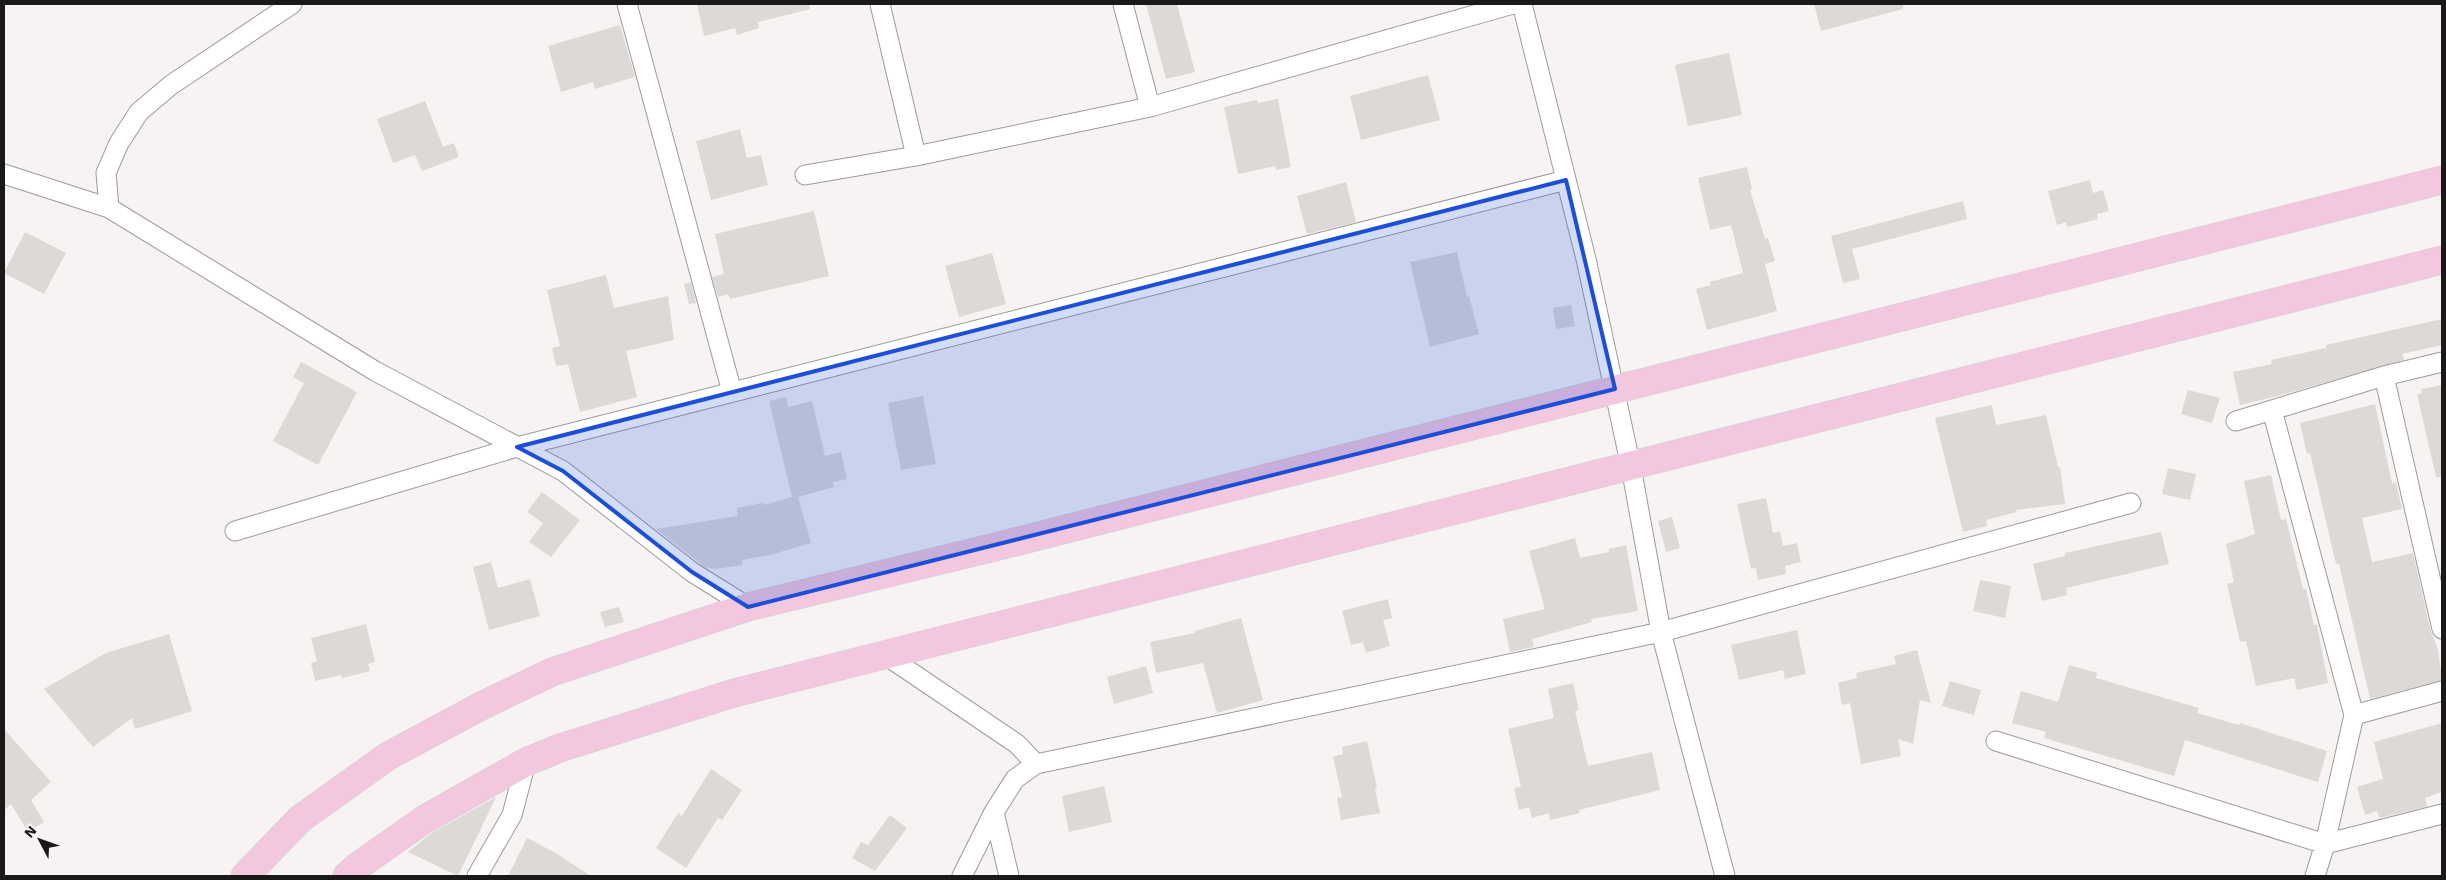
<svg xmlns="http://www.w3.org/2000/svg" width="2446" height="880" font-family="'Work Sans',sans-serif">
<rect width="100%" height="100%" fill="#f7f3f3"/>
<path fill="#ddd9d7" d="M697,4H809L810,9L758,22L759,28L737,35L735,28L704,36Z
M1146,4H1177L1195,72L1166,79Z
M1814,4H1903V9L1821,31Z
M620,25L635,77L595,89L593,82L561,92L548,46Z
M1729,53L1742,115L1688,126L1675,65Z
M1428,75L1440,120L1361,140L1350,96Z
M1278,99L1291,167L1276,170L1275,166L1238,174L1224,107L1257,100L1258,103Z
M425,101L443,147L454,143L459,157L422,171L415,155L393,163L377,119Z
M740,129L747,158L761,155L768,185L711,200L696,141Z
M1747,167L1752,189L1750,190L1765,239L1768,238L1775,261L1765,264L1777,311L1707,330L1696,289L1711,285L1710,282L1743,273L1731,225L1710,230L1698,178Z
M2090,180L2093,193L2103,190L2109,211L2097,214L2098,219L2067,227L2066,222L2057,225L2048,191Z
M1346,182L1356,222L1307,234L1297,196Z
M1963,201L1967,219L1852,249L1860,279L1843,283L1831,236Z
M814,211L829,276L730,299L728,294L718,297L712,277L724,274L715,234Z
M25,232L66,253L44,294L4,273Z
M1457,252L1467,297L1469,296L1479,334L1430,347L1410,262Z
M992,253L1006,304L959,317L945,266Z
M606,275L614,308L668,296L674,340L626,351L637,397L580,412L568,364L556,366L552,348L560,346L547,290Z
M691,282L696,303L689,304L684,284Z
M1571,305L1575,326L1556,329L1553,308Z
M2442,319V345L2402,354L2404,360L2282,395L2240,405L2233,372L2272,364L2271,360L2326,348V345Z
M301,362L357,392L318,465L273,441L304,383L293,377Z
M2442,385V477H2436L2417,394L2422,393L2421,389Z
M2188,390L2220,398L2212,423L2181,414Z
M923,396L936,464L901,470L888,403Z
M786,397L788,407L812,401L825,456L841,452L847,479L833,482L834,487L798,497L811,543L770,555L742,560V565L715,569L705,567L656,529L738,516L737,508L763,503L764,505L792,497L769,401Z
M2375,404L2392,483L2396,482L2402,509L2362,518L2372,562L2413,553L2431,632L2438,649L2442,680L2370,699L2339,564H2336L2310,453L2307,454L2300,423Z
M1992,405L1996,425L2046,415L2058,467H2060L2065,504L2016,510L2017,512L1986,520L1987,526L1963,532L1935,418Z
M2168,468L2196,474L2190,500L2162,494Z
M2271,475L2281,520L2286,519L2303,589H2306L2314,625H2317L2328,683L2297,690L2294,678L2256,686L2246,641L2240,642L2227,584L2234,582L2226,544L2255,534L2244,481Z
M542,492L580,520L551,557L529,542L543,523L527,512Z
M1766,498L1773,533L1780,531L1783,546L1797,543L1801,562L1785,566L1786,574L1758,580L1756,568L1751,569L1737,504Z
M1672,517L1680,548L1666,552L1658,521Z
M2161,532L2169,564L2066,588L2067,595L2042,601L2033,564L2065,556V553Z
M1575,538L1580,558L1609,552V549L1626,545L1638,611L1591,619L1592,622L1532,639L1534,647L1510,652L1503,619L1545,609L1529,551Z
M491,562L498,588L530,579L540,616L489,630L473,567Z
M1980,580L2011,586L2005,618L1973,611Z
M1388,599L1392,618L1383,620L1390,646L1366,653L1363,642L1351,645L1342,611Z
M619,607L624,622L605,627L600,612Z
M1241,618L1263,700L1217,713L1203,663L1156,673L1150,642L1195,633V631Z
M366,624L375,662L368,664L370,671L342,678L341,675L315,681L311,663L317,661L311,638Z
M1797,630L1806,674L1785,679L1783,670L1739,680L1731,645Z
M169,634L192,711L135,729L132,718L93,747L44,689L106,653Z
M1917,650L1931,703L1920,700L1913,744L1898,739L1901,756L1861,764L1850,703L1842,705L1838,683L1857,678L1856,673L1896,664L1894,656Z
M2069,665L2097,673L2096,678L2199,708L2197,713L2239,725L2240,723L2327,751L2318,782L2185,740L2174,776L2044,738L2046,732L2012,723L2021,691L2058,702Z
M1146,666L1153,693L1114,704L1107,677Z
M1950,681L1981,690L1974,715L1942,706Z
M1573,683L1579,710L1575,711L1588,766L1652,752L1660,790L1579,810L1580,813L1550,820L1549,813L1532,818L1529,807L1519,810L1514,788L1521,787L1508,729L1554,718L1548,689Z
M2442,723V792L2425,798L2427,806L2425,807L2380,818L2377,811L2365,815L2357,787L2383,779L2374,742Z
M4,729L51,782L31,800L44,822L28,832L11,804L4,810Z
M1367,741L1377,788L1375,789L1380,813L1341,820L1337,798L1342,797L1333,757L1343,754L1342,747Z
M711,769L742,790L722,820L718,818L686,868L656,848L678,813L682,816Z
M1104,786L1112,822L1069,832L1062,796Z
M496,797L458,876L408,852L433,832Z
M890,815L907,828L875,871L852,858L861,842L868,845Z
M527,838L554,852L591,876H508Z"/>
<g fill="none" stroke-linecap="round" stroke-linejoin="round">
<defs>
<path id="street" d="M627,4L732,392
M880,4L916,156
M1123,4L1150,107
M1522,4L1586,259L1631,467L1661,632L1725,876
M4,174L109,208L375,371L563,471L692,572L748,607
M805,175L916,156L1150,107L1513,4
M109,208L106,173L119,143L139,112L171,85L292,4
M2384,376L2442,629
M2272,410L2354,715L2325,844L2315,876
M2236,421L2384,376L2442,362
M235,531L517,447L1566,180
M884,654L1017,744L1036,764
M2354,715L2442,691
M1996,741L2325,844L2442,814
M994,812L1009,876
M477,876L512,815L526,762
M962,876L994,812L1015,779L1036,764L1661,632L2131,503"/>
<path id="highway" d="M245,876L300,819L388,756L483,705L552,672L748,607L995,547L2442,180
M347,876L358,866L425,819L526,762L560,748L734,693L2442,260"/>
</defs>
<use href="#street" stroke="#9f9a9a" stroke-width="21"/>
<use href="#highway" stroke="#d1d1d1" stroke-width="29"/>
<use href="#street" stroke="#fff" stroke-width="19"/>
<use href="#highway" stroke="#f3c7dd" stroke-width="28"/>
</g>
<path fill="#1d4ed8" fill-opacity="0.2" stroke="#1d4ed8" stroke-width="4" stroke-linejoin="round" d="M1566,180L1615,389L748,607L692,572L563,471L517,447Z"/>
<rect width="2446" height="880" fill="none" stroke="#1a1919" stroke-width="10"/>
<g transform="translate(40 840) rotate(311)" stroke="#f7f3f3" stroke-width="4" paint-order="stroke">
<path d="M0-4L9 19L0 12L-9 19Z" fill="#1a1919"/>
<text y="-8" font-size="14" font-weight="bold" text-anchor="middle" fill="#1a1919">N</text>
</g>
</svg>
